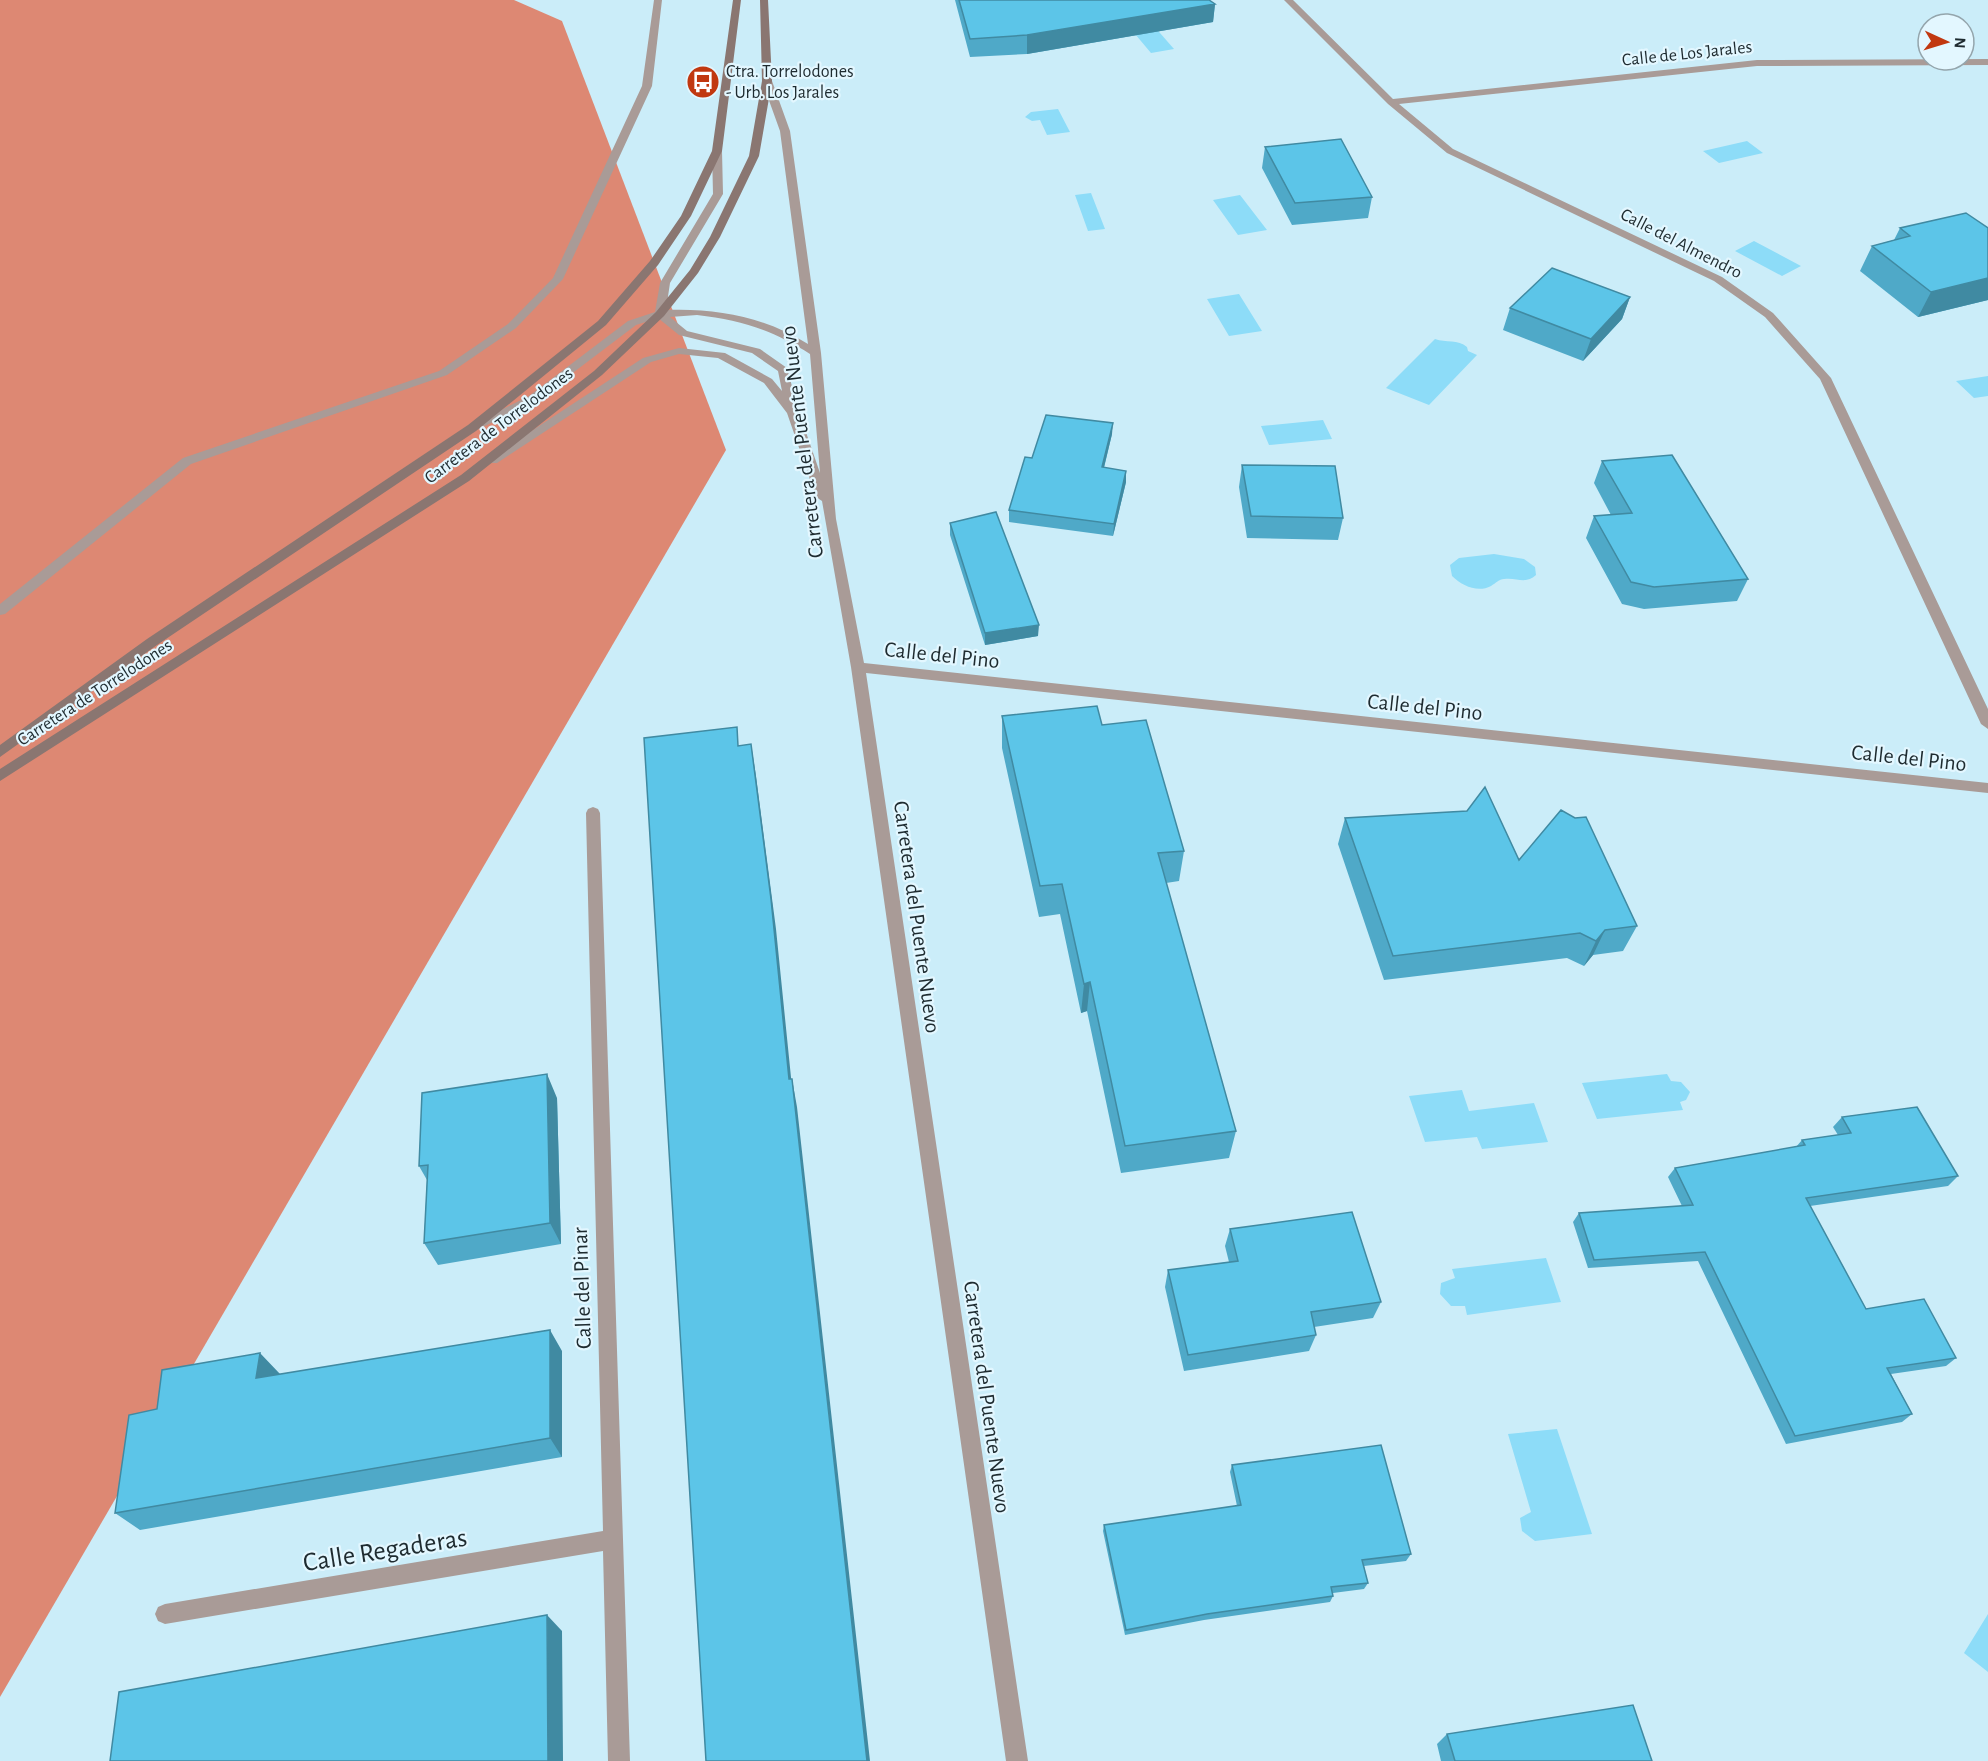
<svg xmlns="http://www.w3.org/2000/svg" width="1988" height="1761" font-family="'Alegreya Sans',sans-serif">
<rect width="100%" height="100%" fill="#cbedf9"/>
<path fill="#dd8873" d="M0,0H514L562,21L726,450L0,1697Z"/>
<path fill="#8ddcf8" d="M1153,25L1174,49L1151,53L1130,28Z
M1058,109L1070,132L1047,135L1040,120L1032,121L1025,117L1031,112Z
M1747,141L1763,153L1719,163L1703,151Z
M1091,193L1105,229L1088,231L1075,195Z
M1240,195L1267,230L1238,235L1213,200Z
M1754,241L1801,266L1782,276L1735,251Z
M1239,294L1262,331L1229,336L1207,299Z
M1435,339C1446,343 1458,339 1467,347L1468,351L1477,355L1429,405L1386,388Z
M1988,376V396L1974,398L1956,381Z
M1323,420L1332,439L1269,445L1261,426Z
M1494,554L1524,559L1535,567L1536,575C1525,585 1517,577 1504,579C1499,579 1496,583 1491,586C1478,593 1462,586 1452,576L1450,565L1459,558Z
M1667,1074L1671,1081L1681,1082L1690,1092L1686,1100L1680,1102L1683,1110L1597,1119L1582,1083Z
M1462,1090L1469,1111L1534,1103L1548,1142L1482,1149L1477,1137L1425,1142L1409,1096Z
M1546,1258L1561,1302L1467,1315L1465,1306H1451L1440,1294L1441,1283L1455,1278L1452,1269Z
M1557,1429L1592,1534L1535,1541L1522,1531L1520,1518L1531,1512L1508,1434Z
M1988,1614V1672L1964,1653Z"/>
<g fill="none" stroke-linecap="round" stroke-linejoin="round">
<path fill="#a99b97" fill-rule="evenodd" d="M654,0H662L652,86L563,279L516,328L447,375L191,464L5,614L0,615V604L183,458L439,371L508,324L553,278L642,86Z"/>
<path fill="#a99b97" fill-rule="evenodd" d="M1284,0H1293L1393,99L1757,60L1988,59V65L1757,66L1399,104L1453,149L1722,277L1773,313L1831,378L1988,709V729L1981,724L1820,379L1765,317L1714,281L1447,153L1388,104Z
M764,79L772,81L790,131L821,353L836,519L864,663L1988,783V793L866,673L1028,1761H1006L851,667L822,501L816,497L787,413L764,383L718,358L679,354L651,362L497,463H489L487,460L643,358L679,348L725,353L772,379L782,391L778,371L752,353L679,335L658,318L636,325L537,400L479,429L475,430L469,426L529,396L628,321L655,312L660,283L713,194L712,151L717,148L722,151L723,194L670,283L666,310C717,308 765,317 808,344L780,131L762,81ZM697,315C741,320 772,330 810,354L820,473L799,412L787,368L760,349L687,331L670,317Z
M593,807L598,809L600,813L630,1761H608L603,1551L165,1624L158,1621L155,1614L158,1607L165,1604L603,1531L586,813L588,809Z"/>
<path fill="#8a7671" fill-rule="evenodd" d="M733,0H741L722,151L691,216L658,265L606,325L476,431L157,645L0,757V745L147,639L468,425L598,321L650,261L681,216L712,151Z
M760,0H768L772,81L759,156L720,237L698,273L664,316L602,375L469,481L0,781V769L461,475L594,371L656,312L690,270L710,237L749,156L762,81Z"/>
</g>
<path fill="#4fa9c8" d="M955,0H1209L1215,4L1213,22L1027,54L970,57Z
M1265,147L1372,197L1368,218L1292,225L1262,168Z
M1900,228H1988V300L1918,317L1860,271L1872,246L1894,240Z
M1630,297L1622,319L1583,361L1503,330L1510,308Z
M1112,434L1104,468L1126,471V482L1113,536L1009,522V510L1032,458Z
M1602,461L1748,579L1737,601L1644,609L1622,604L1586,538L1594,516L1611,515L1594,483Z
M1242,465L1343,518L1338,540L1247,538L1239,487Z
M950,523L1038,636L985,645L950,535Z
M1002,716L1102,725L1184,851L1179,881L1166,883L1236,1131L1229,1158L1121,1173L1087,1011L1081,1013L1060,914L1039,917L1002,748Z
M1467,811L1519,860L1637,926L1623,951L1593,955L1584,966L1567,958L1384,980L1338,844L1345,818Z
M557,1098L561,1244L438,1265L424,1243L427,1180L419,1166Z
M1842,1117L1958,1176L1948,1186L1810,1206L1866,1309L1956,1358L1946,1366L1891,1374L1912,1414L1902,1422L1786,1444L1698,1261L1588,1268L1573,1222L1579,1213L1682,1206L1668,1177L1675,1168L1796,1147L1802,1140L1838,1135L1833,1127Z
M1230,1229L1381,1302L1373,1318L1314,1327L1316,1335L1309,1351L1184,1371L1165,1287L1168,1270L1229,1262L1225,1246Z
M562,1351V1457L140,1530L115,1513L157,1409L280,1374Z
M1232,1465L1411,1554L1406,1561L1364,1566L1368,1583L1364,1589L1333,1593V1596L1330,1602L1204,1620L1125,1635L1103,1531L1104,1525L1237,1506L1230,1472Z
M1447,1734L1652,1761H1441L1437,1744Z"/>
<path fill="#408aa2" d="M1215,4L1213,22L1027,54V35Z
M1988,278V300L1918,317L1931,292Z
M1630,297L1622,319L1583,361L1591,339Z
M1113,423L1112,434L1101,479L1102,467Z
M1126,471V482L1113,536L1114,524Z
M1039,625L1038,636L985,645V633Z
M751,744L756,776L776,929L794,1107L789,1079Z
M1605,930L1593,955L1584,966L1596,941Z
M1090,982L1087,1011L1081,1013L1084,984Z
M547,1074L557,1098L561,1244L550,1223Z
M792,1079L797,1107L870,1761H867Z
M550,1330L562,1351V1457L550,1438Z
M260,1353L280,1374L276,1399L256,1378Z
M547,1615L562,1631L563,1761H548Z"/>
<path fill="#5cc5e8" stroke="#408aa2" stroke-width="1.5" d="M959,0H1209L1215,4L1027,35L970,39Z
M1341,139L1372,197L1295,203L1265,147Z
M1966,213L1988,228V278L1931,292L1872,246L1910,236L1900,228Z
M1552,268L1630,297L1591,339L1510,308Z
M1046,415L1113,423L1102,467L1126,471L1114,524L1009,510L1025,457L1032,458Z
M1672,455L1748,579L1654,587L1631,582L1594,516L1632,513L1602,461Z
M1242,465L1335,466L1343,518L1251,516Z
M996,512L1039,625L985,633L950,523Z
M1097,706L1102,725L1146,720L1184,851L1158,853L1236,1131L1125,1146L1090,982L1084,984L1062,884L1040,886L1002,716Z
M737,727L738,746L751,744L771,899L789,1079H792L867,1761H706L644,738Z
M1485,787L1519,860L1561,810L1575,818L1586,817L1637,926L1605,930L1596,941L1580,933L1393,956L1345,818L1467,811Z
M547,1074L550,1223L424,1243L428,1165L419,1166L422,1093Z
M1917,1107L1958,1176L1806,1198L1866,1309L1924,1299L1956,1358L1887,1368L1912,1414L1795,1436L1705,1252L1594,1260L1579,1213L1693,1205L1675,1168L1805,1145L1802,1140L1851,1133L1842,1117Z
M1352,1212L1381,1302L1311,1312L1316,1335L1188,1355L1168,1270L1238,1261L1230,1229Z
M550,1330V1438L115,1513L129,1415L157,1409L162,1370L260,1353L256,1378Z
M1381,1445L1411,1554L1362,1560L1368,1583L1331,1587L1333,1596L1207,1614L1126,1630L1104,1525L1241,1505L1232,1465Z
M547,1615L548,1761H110L119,1692Z
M1633,1705L1652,1761H1455L1447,1734Z"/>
<defs>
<symbol id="bus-disc" viewBox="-11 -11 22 22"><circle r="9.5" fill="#c13810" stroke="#e3f7ff"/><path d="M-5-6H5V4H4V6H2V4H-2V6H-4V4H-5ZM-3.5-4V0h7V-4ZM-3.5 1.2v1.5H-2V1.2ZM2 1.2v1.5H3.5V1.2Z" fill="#fff"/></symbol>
</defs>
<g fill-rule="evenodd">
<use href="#bus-disc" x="684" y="63" width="38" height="38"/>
</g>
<g text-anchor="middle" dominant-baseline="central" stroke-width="4.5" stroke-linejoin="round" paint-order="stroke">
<g font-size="18" fill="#1e2b30" stroke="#e3f7ff">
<text transform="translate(1687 54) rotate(-6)">Calle de Los Jarales</text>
<text transform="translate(1681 244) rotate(27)">Calle del Almendro</text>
<text transform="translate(499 426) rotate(-37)">Carretera de Torrelodones</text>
<text transform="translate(95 693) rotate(-33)">Carretera de Torrelodones</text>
</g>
<g font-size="18" fill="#1e2b30" stroke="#e3f7ff" text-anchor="start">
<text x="726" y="72">Ctra. Torrelodones<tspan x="726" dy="21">- Urb. Los Jarales</tspan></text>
</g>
<g font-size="22" fill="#1e2b30" stroke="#e3f7ff">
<text transform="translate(802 442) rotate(-97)">Carretera del Puente Nuevo</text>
<text transform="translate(942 655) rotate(6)">Calle del Pino</text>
<text transform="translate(1425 707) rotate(6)">Calle del Pino</text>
<text transform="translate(1909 758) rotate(6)">Calle del Pino</text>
<text transform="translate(917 917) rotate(82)">Carretera del Puente Nuevo</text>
<text transform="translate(582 1288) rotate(-92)">Calle del Pinar</text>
<text transform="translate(987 1397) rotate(82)">Carretera del Puente Nuevo</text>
</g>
<g font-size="27" fill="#1e2b30" stroke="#e3f7ff">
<text transform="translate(385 1550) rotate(-9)">Calle Regaderas</text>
</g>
</g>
<g transform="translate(1946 42) rotate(94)"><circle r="28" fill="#e3f7ff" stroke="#94a5ac" stroke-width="1.5"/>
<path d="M0-4.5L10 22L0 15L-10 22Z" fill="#c13810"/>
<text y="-9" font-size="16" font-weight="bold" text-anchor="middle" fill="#1e2b30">N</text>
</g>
</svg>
